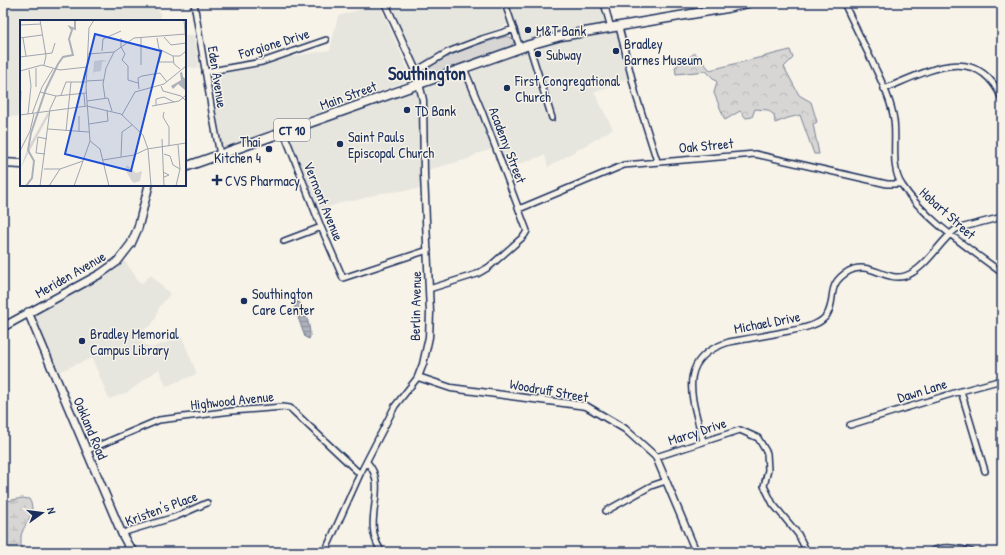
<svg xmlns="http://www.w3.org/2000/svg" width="1005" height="555" font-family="'Patrick Hand',sans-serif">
<defs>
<pattern id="forest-crowns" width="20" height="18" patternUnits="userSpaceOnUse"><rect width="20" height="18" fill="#d7d6d4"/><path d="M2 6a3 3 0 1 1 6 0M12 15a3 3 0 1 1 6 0" fill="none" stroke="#b8b8b8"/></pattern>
<pattern id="wetland-marsh" width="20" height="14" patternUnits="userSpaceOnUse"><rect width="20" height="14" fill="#d7d6d4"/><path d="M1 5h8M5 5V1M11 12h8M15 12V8" fill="none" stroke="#b8b8b8"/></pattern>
<pattern id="water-rules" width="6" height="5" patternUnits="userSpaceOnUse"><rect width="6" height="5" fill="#acb0b9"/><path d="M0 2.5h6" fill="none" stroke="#8b909a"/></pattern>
</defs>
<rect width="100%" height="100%" fill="#f7f3e8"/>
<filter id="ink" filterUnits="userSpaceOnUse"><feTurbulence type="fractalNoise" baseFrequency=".025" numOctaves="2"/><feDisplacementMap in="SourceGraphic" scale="8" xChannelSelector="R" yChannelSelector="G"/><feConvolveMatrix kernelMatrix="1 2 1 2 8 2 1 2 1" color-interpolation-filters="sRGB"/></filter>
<g filter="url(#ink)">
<path fill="#e6e5de" d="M13,3H156L157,9H159L161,21H21V117L9,116L3,83V8Z
M389,3H501L508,24L417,67Z
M509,3H601L607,25L526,41H523L519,35L518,28Z
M379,4L412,79L224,151L208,72L330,50L338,16Z
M616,31L628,79L619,81L618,86L594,92L613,129L548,167L545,155L507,168L471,71L535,48L572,38Z
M194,35L199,68L185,67V36Z
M461,73L472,95L493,149L476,154L468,159L428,170V188L381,193L354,201H345L319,211L290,144L291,139L295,134Z
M124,260L141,284L151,275L170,294L159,307L156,318L151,325L142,331L140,341L151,348L182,337L197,374L166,386L159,369L128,392L109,399L92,358L58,372L34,315L35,312L110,272Z"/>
<path fill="#d7d6d4" stroke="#798299" d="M508,36L513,39L514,42L511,46L428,75H426L424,71L426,69C450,53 480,43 508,36Z"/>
<path fill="url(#forest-crowns)" stroke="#798299" d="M790,50L793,58L784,67L799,95L811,102L817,122L813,124L819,154H814L800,115L788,118L775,123L774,115L768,110L755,109L752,117L746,118L740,111L725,120L714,93L717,82L706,71L676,74L675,67L695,53L710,70Z"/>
<path fill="url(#wetland-marsh)" stroke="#798299" d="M22,498L29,499C38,514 24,522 21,536C21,540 21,547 21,552H3V502Z"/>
<path fill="url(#water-rules)" stroke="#727c95" d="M298,301C304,305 313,333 309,339L305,337L293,303L294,302Z"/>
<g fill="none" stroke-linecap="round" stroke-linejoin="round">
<defs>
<path id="minor" d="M194,3L213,118L220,155
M505,3L520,48
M604,3L611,28
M844,3C853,22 862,41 872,61C880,79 891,99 894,120C897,140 890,168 902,185C924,219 970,249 1002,273
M619,27L636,95L657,161
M529,45L552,118
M416,71L448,52L482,39L514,29
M205,72L262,62L326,40
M884,89C926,72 977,41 1002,99
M284,133L321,227L343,278L428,250
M519,209L624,165L755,154L887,184H901
M284,241L321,227
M429,289L477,274L489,267L524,236L527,231L481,109L464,68
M961,391L985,471
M850,425L961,391L1002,380
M703,441C693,400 674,359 729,342C747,339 765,336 783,332C793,330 805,329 815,324C819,323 825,318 827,315C837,298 825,285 849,271C868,260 886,282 905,276C925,270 939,242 956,229L1002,217
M86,451L159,420L232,411L283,407L290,408L360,474
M656,457L740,430L758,438L767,453L768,470L764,486L773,504L798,534L807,552
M367,462C390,487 361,519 380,549
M606,511L651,486L666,481
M122,534L128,531L175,517L207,503
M325,552L360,474L395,406L418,377
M931,552C942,545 960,548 972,552"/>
<path id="tertiary" d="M385,3L416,71L423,100L424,174L430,313L429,337L423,364L418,377L451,388L586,406L625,429L656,457L696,552"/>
<path id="secondary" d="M28,312L122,534L128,545L134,552
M3,327L100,274L117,262L131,244L138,228L149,185"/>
<path id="trunk" d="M3,163L21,164
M185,167L529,45L561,36L727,8L748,3"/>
</defs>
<use href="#minor" stroke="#1b2f5e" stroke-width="8"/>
<use href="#tertiary" stroke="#1b2f5e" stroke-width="9"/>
<use href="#secondary" stroke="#1b2f5e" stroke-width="10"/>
<use href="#trunk" stroke="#1b2f5e" stroke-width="11"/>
<use href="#minor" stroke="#f7f3e8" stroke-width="5"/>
<use href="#tertiary" stroke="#f7f3e8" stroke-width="6"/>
<use href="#secondary" stroke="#f7f3e8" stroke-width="7"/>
<use href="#trunk" stroke="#f7f3e8" stroke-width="8"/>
</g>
</g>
<g fill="#1b2f5e" stroke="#f7f3e8" stroke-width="1.5">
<circle cx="528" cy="30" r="4"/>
<circle cx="616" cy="51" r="4"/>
<circle cx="538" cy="54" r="4"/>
<circle cx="507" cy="88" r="4"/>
<circle cx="407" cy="110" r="4"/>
<circle cx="340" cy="144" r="4"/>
<circle cx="269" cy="149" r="4"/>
<path d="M215 174h4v4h4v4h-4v4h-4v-4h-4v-4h4z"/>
<circle cx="244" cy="301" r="4"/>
<circle cx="82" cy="341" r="4"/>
</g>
<g text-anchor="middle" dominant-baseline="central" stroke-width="3" stroke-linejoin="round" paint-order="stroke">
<rect fill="#f7f3e8" stroke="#5d6a87" stroke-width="1" x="274" y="119" width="36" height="22" rx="3"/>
<g font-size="13" font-weight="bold" fill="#1b2f5e">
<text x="292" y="130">CT 10</text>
</g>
<g font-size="14" fill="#1b2f5e" stroke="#f7f3e8" text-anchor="start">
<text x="536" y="30">M&amp;T Bank</text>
<text x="624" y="43">Bradley<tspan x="624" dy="16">Barnes Museum</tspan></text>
<text x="546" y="54">Subway</text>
<text x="515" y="80">First Congregational<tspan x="515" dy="16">Church</tspan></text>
<text x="415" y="110">TD Bank</text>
<text x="348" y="136">Saint Pauls<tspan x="348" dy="16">Episcopal Church</tspan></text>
<text x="261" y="141" text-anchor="end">Thai<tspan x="261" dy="16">Kitchen 4</tspan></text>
<text x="225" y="180">CVS Pharmacy</text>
<text x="252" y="293">Southington<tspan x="252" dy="16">Care Center</tspan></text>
<text x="90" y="333">Bradley Memorial<tspan x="90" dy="16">Campus Library</tspan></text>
</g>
<g font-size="14" fill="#1b2f5e" stroke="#f7f3e8">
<text transform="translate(274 43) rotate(-17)">Forgione Drive</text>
<text transform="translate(218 77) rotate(81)">Eden Avenue</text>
<text transform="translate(348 95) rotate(-20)">Main Street</text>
<text transform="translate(508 145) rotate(69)">Academy Street</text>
<text transform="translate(706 145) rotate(-5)">Oak Street</text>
<text transform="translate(324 201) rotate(68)">Vermont Avenue</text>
<text transform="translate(948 213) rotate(42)">Hobart Street</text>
<text transform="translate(70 274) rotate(-30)">Meriden Avenue</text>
<text transform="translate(415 306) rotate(-89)">Berlin Avenue</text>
<text transform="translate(767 322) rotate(-11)">Michael Drive</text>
<text transform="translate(549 390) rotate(10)">Woodruff Street</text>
<text transform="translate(922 390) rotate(-17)">Dawn Lane</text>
<text transform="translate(232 400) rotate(-6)">Highwood Avenue</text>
<text transform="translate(91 428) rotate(67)">Oakland Road</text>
<text transform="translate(697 431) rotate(-18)">Marcy Drive</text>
<text transform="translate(161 508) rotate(-20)">Kristen's Place</text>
</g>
<g font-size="18" font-weight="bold" fill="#1b2f5e" stroke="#f7f3e8">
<text x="427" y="73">Southington</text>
</g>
</g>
<g transform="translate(20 20)">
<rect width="166" height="166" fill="#f7f3e8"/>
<path d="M81,40L88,41L82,42L81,51L74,52L73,55L74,41Z" fill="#d7d6d4"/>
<path d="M107,145L116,153L122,151L120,161L114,163L111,160L105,149Z" fill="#d7d6d4"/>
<path d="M28,92L30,93L0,149L8,128Z" fill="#d7d6d4"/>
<path d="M162,52L163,57L166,59V71L158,64L153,69L151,66L161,60L160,53Z" fill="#acb0b9"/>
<path fill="none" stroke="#acb0b9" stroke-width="2" d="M6,166L12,158L14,141L8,130L11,113L26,69L38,44L43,37L53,35L49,19L52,10L50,7L55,9V0"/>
<path fill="none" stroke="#9fa5b1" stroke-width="1" d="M20,0L26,36L24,45M164,0L166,23M0,5L21,4M144,17L151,25L166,23M0,18L22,15M3,18L6,36M101,18V27L105,34L102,40L108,46V60L118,63M121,18V45M137,18L139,29L153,36M82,31L83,19L101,11M142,31L139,42H153M68,34L94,32L114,18L166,14M153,36L154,44L160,49M153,36H160L166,31M0,37L32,33L35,23M16,48V67M0,51L22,45L40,50L67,47M67,61L84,60M141,66L143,71L161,76L166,81M119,69L118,58L122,56L140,53L147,62M20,72L36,76L66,73M64,74L65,86M41,75L46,62H66M85,78L83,64L86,48L94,32M67,81L88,78L92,91M136,85V79L144,77L154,82M132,86L159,81L166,75M144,92L143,97L149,107V126M0,93L1,71M8,94L11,66L9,50M12,94L22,67L33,49M0,95L67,86L101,94L123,115L128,129L131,166M102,95L115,72L144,64L166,46M59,96V112M69,104L88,101L87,90M28,109L69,112M46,111L51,62M142,119L144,166M70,121L80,129L89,166M0,131L10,111L14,94M25,134L16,133L18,117L27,119M144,134L150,136L153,145L160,149M101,137L102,112L112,105M83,140L114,135L127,129L166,123M24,149H40M143,152L149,155L144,157M20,166L30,89L36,76M29,166L40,149L63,141L70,121L66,68L69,8L74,0M54,166L63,141M156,166L160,149L158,125"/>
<path fill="#1d4ed8" fill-opacity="0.15" stroke="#1d4ed8" stroke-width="2" d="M75,14L141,31L111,151L45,134Z"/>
<rect width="166" height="166" fill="none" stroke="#1b2f5e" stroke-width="2"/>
</g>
<rect width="1005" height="555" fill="none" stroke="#f7f3e8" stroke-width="16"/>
<rect x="8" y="8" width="989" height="539" fill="none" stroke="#1b2f5e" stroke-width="1.5" filter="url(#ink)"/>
<g transform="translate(42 513) rotate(76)" stroke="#f7f3e8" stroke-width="3" paint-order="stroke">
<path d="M0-3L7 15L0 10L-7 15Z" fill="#1b2f5e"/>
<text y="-6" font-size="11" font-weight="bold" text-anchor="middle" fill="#1b2f5e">N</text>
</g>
</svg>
